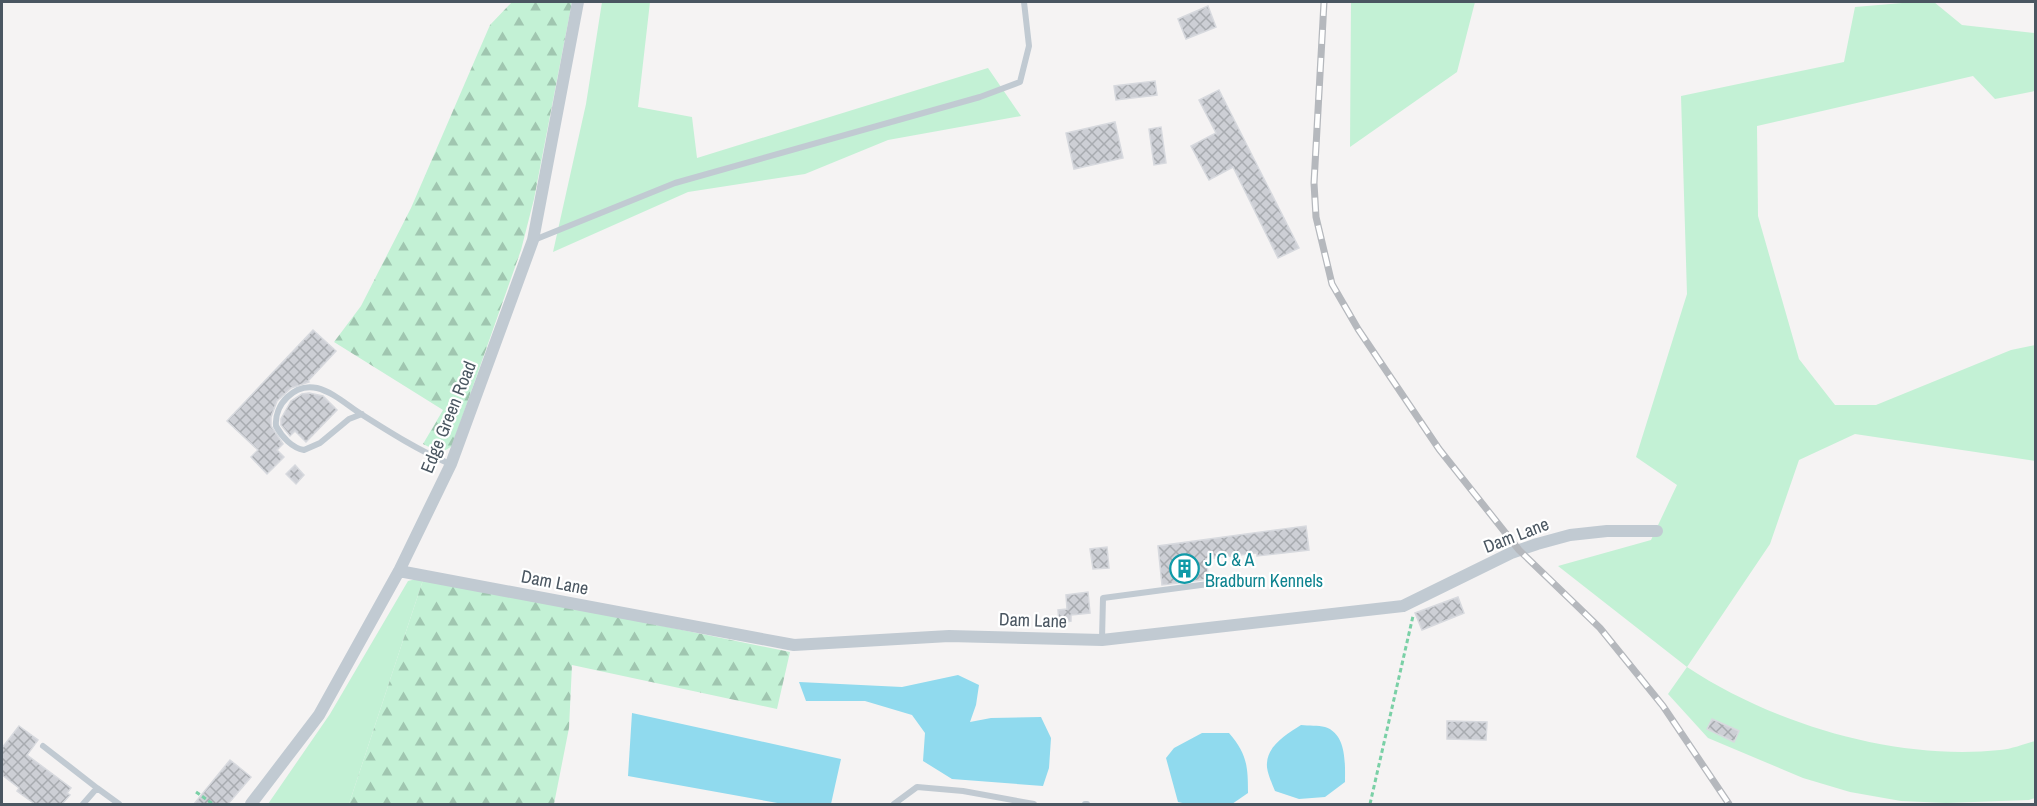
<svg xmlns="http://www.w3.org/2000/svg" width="2037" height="806" font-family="'Archivo Narrow',sans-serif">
<defs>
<pattern id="forest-firs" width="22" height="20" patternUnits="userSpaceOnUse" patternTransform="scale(1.5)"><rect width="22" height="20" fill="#c3f1d5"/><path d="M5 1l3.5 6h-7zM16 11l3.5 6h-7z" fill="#a0c6b0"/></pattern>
<pattern id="building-cross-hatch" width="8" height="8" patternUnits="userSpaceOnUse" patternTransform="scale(1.5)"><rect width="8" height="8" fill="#cdcfd5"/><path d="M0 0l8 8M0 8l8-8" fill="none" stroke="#a8abb0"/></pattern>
</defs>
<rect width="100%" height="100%" fill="#f5f3f3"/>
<path fill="#c3f1d5" d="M602,2H650L638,107L692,117L697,158L988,68L1021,116L888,140L805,174L688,192L553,252L586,104Z
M1351,2H1475L1457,72L1350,147Z
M1914,2H1934L1962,25L2035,33V91L1995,99L1973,76L1757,126L1758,216L1799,359L1835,405H1876L2011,350L2035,345V461L1855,434L1799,460L1770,544L1687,667C1773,724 1896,761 2000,750C2012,749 2024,744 2035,741V798L2029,800L1946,803L1901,801L1850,792L1803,778L1708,738L1668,694L1687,667L1558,566L1651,540L1677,485L1636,457L1687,294L1681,96L1844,62L1855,7Z
M424,577L349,804H268L330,714L408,581Z"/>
<path fill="url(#forest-firs)" d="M512,2H572L534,199L521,250L452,446L441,453L423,444L443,410L334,342L361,306L411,208L490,25Z
M424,577L790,652L777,709L572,665L569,728L554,804H349Z"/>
<path fill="#90daee" d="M958,675L979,685L976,705L970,722L991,718L1041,717L1051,738L1049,768L1043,786L952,779L923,761L925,733L912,715L865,701H806L799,682L902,687Z
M632,713L841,759L831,804H783L628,776Z
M1301,725C1309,726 1318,725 1325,727C1347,734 1345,764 1345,782L1325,797L1299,799L1275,791C1272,783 1266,771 1267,763C1268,745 1287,734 1301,725Z
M1202,733H1229C1247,754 1248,766 1248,793L1232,804H1187L1178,802L1166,758L1174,748Z"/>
<path fill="url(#building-cross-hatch)" stroke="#d7d9de" stroke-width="1.5" d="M1208,6L1216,27L1186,39L1178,19Z
M1155,81L1157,95L1116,100L1114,86Z
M1219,90L1299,248L1278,258L1233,167L1209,180L1191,146L1216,133L1199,100Z
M1115,122L1123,158L1074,169L1066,133Z
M1161,127L1166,163L1154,165L1149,129Z
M313,330L336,351L308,381L309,382L291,388L277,401L271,417V426L283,444L277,450L284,457L267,474L251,457L258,450L227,421Z
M309,393L323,396L337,410L306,442L295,431L290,436L281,425V419L291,401L302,394Z
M295,465L304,475L296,484L286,474Z
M1306,526L1309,550L1257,556V553L1206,559L1209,579L1162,585L1158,546Z
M1107,547L1109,568L1093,569L1090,549Z
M1088,592L1090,613L1071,615V621L1059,623L1058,610L1067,609L1066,595Z
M1458,597L1464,613L1422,630L1415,613Z
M1712,719L1739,731L1734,742L1707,729Z
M1447,721L1487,722L1486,740L1447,739Z
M19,726L38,740L27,755L71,788L67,793L70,795L62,804H35L17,791L19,788L2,775V748Z
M230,760L251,777L228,804H194Z"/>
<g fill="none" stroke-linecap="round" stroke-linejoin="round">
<path stroke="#7ad0a6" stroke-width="3" stroke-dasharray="4.5 3" stroke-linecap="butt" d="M196,792L213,804
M1370,804L1413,616"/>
<path stroke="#c1cad2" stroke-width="6" d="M534,240L675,183L980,97L1020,82L1029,46L1024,2
M362,414L349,419L320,443L304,450C292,448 282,437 276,426C274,405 294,383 317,388C333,392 347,405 361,414C391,433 418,450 450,464
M1102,639L1103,598L1231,581
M43,746L97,788
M83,804L97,788L119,804
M894,804L917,787L963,791L1034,804
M1085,804H1087"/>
<path stroke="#c1cad2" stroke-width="12" d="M399,571L794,645L949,636L1102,640L1403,606L1511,553L1537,544L1570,535L1607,531H1657
M251,804L319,715L399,571L451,464L533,240L578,2"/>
<defs>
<path id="rail" d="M1324,2L1314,183L1316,217L1332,284L1358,329L1439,449L1519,550L1600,628L1663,706L1729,804"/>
</defs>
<use href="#rail" stroke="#b5b8bd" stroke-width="7"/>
<use href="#rail" stroke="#fff" stroke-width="4.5" stroke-dasharray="14" stroke-linecap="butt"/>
</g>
<defs>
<symbol id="building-ring" viewBox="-11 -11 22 22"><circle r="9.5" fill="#fff" stroke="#0f9aa8" stroke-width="1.5"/><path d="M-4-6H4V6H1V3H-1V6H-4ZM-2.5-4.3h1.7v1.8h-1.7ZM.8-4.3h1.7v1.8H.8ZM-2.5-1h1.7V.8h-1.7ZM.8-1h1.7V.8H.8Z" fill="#0f9aa8"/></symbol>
</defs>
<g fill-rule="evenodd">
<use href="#building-ring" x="1168" y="552" width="33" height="33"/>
</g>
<g text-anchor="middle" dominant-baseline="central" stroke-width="4.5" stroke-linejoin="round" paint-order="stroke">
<g font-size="18" fill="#4a5661" stroke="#fff">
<text transform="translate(448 417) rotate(-68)">Edge Green Road</text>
<text transform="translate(1516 535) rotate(-21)">Dam Lane</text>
<text transform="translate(555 582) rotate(11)">Dam Lane</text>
<text transform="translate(1033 620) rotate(2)">Dam Lane</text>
</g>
<g font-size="18" fill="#0d838f" stroke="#fff" text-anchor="start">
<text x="1205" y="559">J C &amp; A<tspan x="1205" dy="21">Bradburn Kennels</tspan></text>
</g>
</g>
<rect width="2037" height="806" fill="none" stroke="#4a5661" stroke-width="6"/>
</svg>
